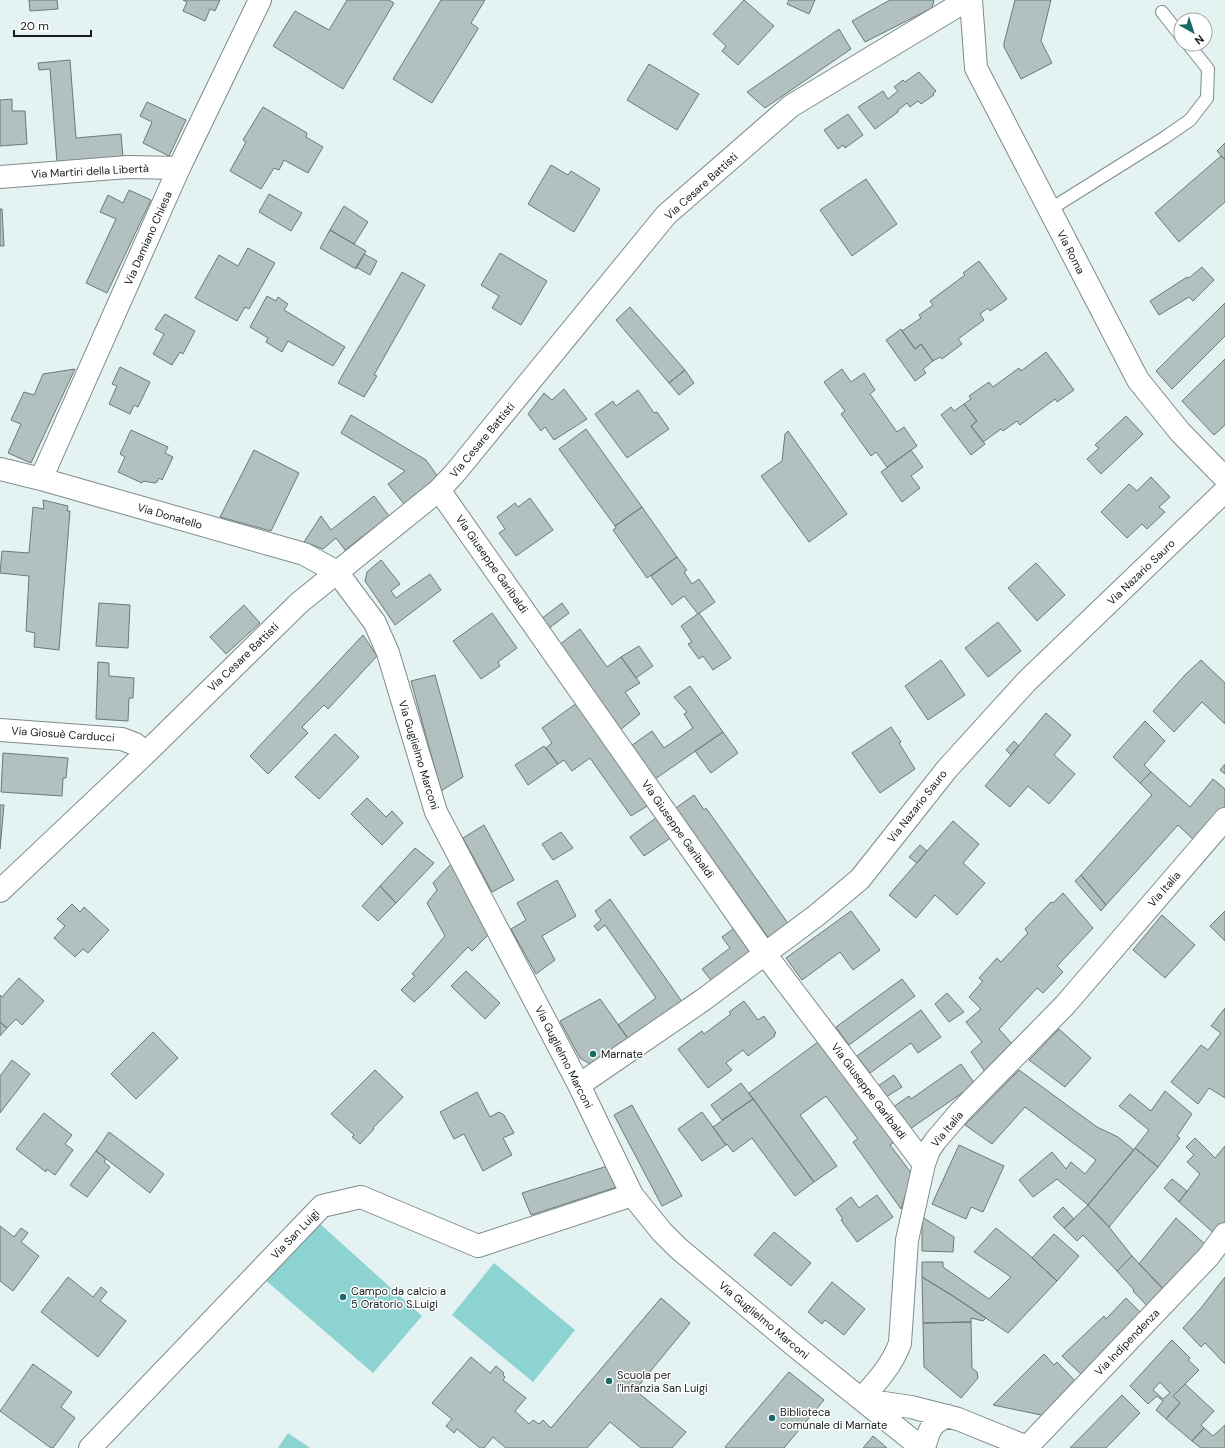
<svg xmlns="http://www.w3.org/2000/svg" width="1225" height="1448" font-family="'DM Sans',sans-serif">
<rect width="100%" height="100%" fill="#e4f2f1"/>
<path fill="#8dd3d2" d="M318,1222L422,1316L373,1373L263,1278Z
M494,1263L575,1330L533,1382L452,1315Z
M288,1433L310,1448H278Z"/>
<path fill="#b3c0c0" stroke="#6d7979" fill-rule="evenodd" d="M29,0H57L58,9L30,11Z
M183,0H220L215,11L210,9L205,21L183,11L187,2Z
M347,0H389L394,3L343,89L273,46L295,11L329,30Z
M441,0H485L471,23L478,28V29L432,103L393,79Z
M744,0L774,26L738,65L722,51L726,46L713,34Z
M789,0H815L809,14L787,4Z
M890,0H934L932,8L865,42L852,21Z
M1015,0H1051L1041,41L1052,63L1021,79L1004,47V43Z
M839,29L851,49L765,108L747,92Z
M70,60L76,138L121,134L123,158L57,163L50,69L39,70L38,63Z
M649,64L699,94L677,130L627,100Z
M919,72L936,91L933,94L934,95L921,104L918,101L910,107L907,103L898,110V112L875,129L858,107L883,91L888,99L898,91L894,87L903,80L905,82Z
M12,99V111H25L27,144L0,146V100Z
M147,102L186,120L169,156L143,143L152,122L140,116Z
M263,107L307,133L306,137L323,147L308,173L284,160L279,170L274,168L261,189L230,171L246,142L243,140Z
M848,114L863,135L845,148L843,145L838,149L824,130Z
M1225,143V160L1217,151Z
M1221,156L1225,160V202L1179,242L1155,213Z
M551,165L568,175L571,171L600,189L574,232L528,204Z
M866,179L897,224L852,256L820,210Z
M129,190L151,200L107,293L86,283L116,219L100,212L108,195L123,203Z
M269,194L302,213L291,231L259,212Z
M344,206L368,222L354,244L330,230Z
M0,209H2L4,246H0Z
M330,230L366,251L356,269L320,248Z
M248,248L275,263L249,309L245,307L237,321L195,298L219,255L238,266Z
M500,253L547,281L521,325L492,308L499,296L481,285Z
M364,254L377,261L370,275L356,267Z
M979,261L1007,299L990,311L988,308L980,314L984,320L958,339L962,344L942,359L940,357L933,361L921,344L915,349L902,331L921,318L919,315L933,305L930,301L965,275L963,273Z
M1202,267L1214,280L1193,301L1189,297L1159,315L1150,301L1187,277L1189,278Z
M402,272L425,285L374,375L377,376L364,397L338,383Z
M267,296L276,301L278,297L288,304L284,310L345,347L333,366L288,341L282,352L266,342L268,338L250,327Z
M1225,303V336L1172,389L1156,371Z
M630,307L685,370L669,383L616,320Z
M165,314L195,331L183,354L180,352L172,365L153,354L164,334L155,329Z
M901,329L915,349L921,344L933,361L923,369L926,373L915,381L886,340Z
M1046,352L1074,390L1057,402L1055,399L1020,425L1017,421L1003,431L1001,429L983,442L971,426L977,421L964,404L971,399L969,396L989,382L993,387L1019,368L1021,371Z
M1225,359V425L1214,435L1182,401Z
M120,367L150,382L138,407L134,405L130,414L109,404L117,386L112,384Z
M75,369L31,463L8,453L21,424L11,420L24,392L34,395L43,374Z
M842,369L851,382L864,373L875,390L870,394L897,432L904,427L917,446L887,467L876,452L871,456L841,414L845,411L824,382Z
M685,370L694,383L679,395L669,383Z
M564,389L587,419L554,440L545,427L541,431L528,414L544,393L552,400Z
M638,390L654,413L657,412L669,429L627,458L595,414L613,401L616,406Z
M964,404L977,421L971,426L985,444L971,455L941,415L951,407L954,411Z
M351,415L426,460L438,477L404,504L388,484L405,471L341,433Z
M1126,416L1143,434L1101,474L1087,459L1099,448L1095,445Z
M586,429L642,507L615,526L559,449Z
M131,430L168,447L165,453L173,457L162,480L159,478L157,482L155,483L143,481L142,483L118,472L125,457L120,454Z
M788,431L847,514L809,542L761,476L782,461L785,434Z
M254,450L299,473L271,531L220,517Z
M911,450L923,467L911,476L920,488L902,502L881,472Z
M1151,477L1170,497L1159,507L1165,512L1147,529L1142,524L1127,538L1101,512L1129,484L1137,491Z
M374,496L389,516L345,550L336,538L323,549L304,542L321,516L331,530Z
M530,498L553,530L516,556L499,533L505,529L497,517L515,503L518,507Z
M43,500L68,506L67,511H70L59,650L34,647L35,633L26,631L29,576L0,573L2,551L29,553L33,507L44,509Z
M642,507L677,557L647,578L613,530L616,528L615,526Z
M677,557L687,570L684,572L692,584L699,579L715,602L698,614L684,596L672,605L651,576Z
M381,560L400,584L391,591L396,598L430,574L441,590L395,625L365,581L367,572Z
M1036,563L1065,595L1037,621L1008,588Z
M99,603L130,605L128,648L96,646Z
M562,603L569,613L548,629L541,619Z
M244,605L260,623L226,654L210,637Z
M492,613L517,648L498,662L500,666L481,679L453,641Z
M699,613L731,658L713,670L703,656L699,659L688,644L692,642L681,626Z
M998,622L1021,651L988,677L965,648Z
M580,629L607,667L621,657L640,683L625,692L640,714L620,730L559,645Z
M363,635L377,656L328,709L324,705L302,727L308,733L268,774L250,756Z
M639,646L653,666L636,678L621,657Z
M941,660L965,695L928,720L905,686Z
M1201,660L1225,683V724L1202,702L1174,732L1153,711L1185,675Z
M98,662L109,663V676L134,678L133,698H129L128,721L96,719Z
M435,675L463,777L441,791L411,681Z
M690,686L723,732L655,779L631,746L652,731L664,748L693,728L684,714L687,712L674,697Z
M577,703L652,803L631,816L590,758L572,771L564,760L558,764L546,748L552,743L542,728Z
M1046,713L1071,735L1054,755L1075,774L1049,804L1028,786L1010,807L985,786Z
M1145,721L1165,741L1144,765L1151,772L1140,783L1113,757Z
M891,727L901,742L899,743L915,769L880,793L852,753Z
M723,732L738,753L711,773L695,751Z
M335,734L359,757L319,799L295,777Z
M1014,741L1019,746L1011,755L1006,750Z
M544,746L558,764L528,785L515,765Z
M3,753L68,758L66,778H63L62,796L1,792Z
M1225,764V774L1220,770Z
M1151,772L1190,807L1213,779L1225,789V812L1197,843L1178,825L1106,905L1081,875L1152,795L1140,783Z
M694,795L704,810L706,808L792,929L772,943L676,808Z
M367,798L386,817L392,811L403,823L382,845L351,814Z
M0,805H4L0,849Z
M660,815L675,835L644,856L630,837Z
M953,821L979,844L963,863L985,883L957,915L935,895L916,918L889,895Z
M484,825L514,880L492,892L463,838Z
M561,832L573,848L553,860L542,844Z
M920,845L927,851L917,863L909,857Z
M415,848L434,863L396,903L380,886Z
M451,864L489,934L472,951L468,947L427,990L414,1002L401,990L415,976L412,974L445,936L427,903L437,890L433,883Z
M1081,875L1106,905L1101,911L1075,881Z
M557,880L576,916L542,936L555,960L536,974L511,929L526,920L517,903Z
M380,886L396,903L378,921L362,906Z
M1063,893L1093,928L1057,966L1063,972L1043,993L1037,988L999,1029L1014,1046L986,1073L971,1052L982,1042L966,1022L981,1009L969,997L983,981L979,978L997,958L1001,962L1028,933L1025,929L1051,902L1053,903Z
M610,899L685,1006L632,1044L618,1025L656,998L605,925L598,931L594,926L601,920L595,911Z
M72,904L80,912L84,907L109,930L88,953L83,949L75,957L54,938L65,926L57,919Z
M851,911L880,950L853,970L840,952L802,980L786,958Z
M1225,911V941L1210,926Z
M1162,915L1195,945L1165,978L1133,950Z
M740,924L759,951L714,984L702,969L730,948L722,937Z
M466,971L500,1003L485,1019L451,986Z
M19,978L44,1001L22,1025L16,1019L7,1028L0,1022V995L2,997Z
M902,979L915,996L849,1045L836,1027Z
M947,993L964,1012L949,1022L935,1004Z
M600,999L632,1044L590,1064L580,1058L560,1021Z
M744,1001L758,1020L764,1016L776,1033L774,1034L775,1036L748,1056L743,1050L727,1062L726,1063L732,1070L708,1088L678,1049L702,1031L704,1034L731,1014L729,1012Z
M1225,1008V1098L1209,1088L1198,1104L1171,1082L1201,1045L1208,1050L1221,1033L1211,1026Z
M921,1010L941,1037L918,1053L911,1043L870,1073L857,1056Z
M0,1022L7,1028L0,1036Z
M1059,1029L1091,1058L1065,1087L1029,1060Z
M153,1032L178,1058L136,1099L111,1074Z
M822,1039L896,1141L890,1145L912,1174L901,1209L853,1142L858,1139L826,1096L800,1115L837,1166L814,1182L749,1093Z
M12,1060L30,1074L0,1113V1076Z
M961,1064L975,1084L910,1129L893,1107L909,1096L911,1099Z
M375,1070L403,1097L373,1128L374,1129L360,1144L352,1137L354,1135L331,1114Z
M1019,1070L1097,1127L1118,1137L1134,1150L1088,1205L1057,1179L1033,1197L1019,1180L1052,1152L1066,1169L1071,1162L1085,1174L1096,1160L1025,1107L992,1144L965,1125Z
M894,1075L902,1087L886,1097L878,1086Z
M741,1083L753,1099L722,1120L711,1105Z
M1165,1091L1192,1114L1177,1136L1180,1138L1158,1167L1135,1148L1149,1130L1119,1106L1130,1094L1151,1111Z
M477,1092L490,1117L499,1112L504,1115L514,1133L503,1138L512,1155L483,1171L464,1134L454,1139L440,1112Z
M753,1099L814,1182L795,1196L752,1138L733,1152L727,1144L726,1145L713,1127Z
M632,1105L682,1196L662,1206L614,1115Z
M702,1112L726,1145L702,1161L678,1129Z
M44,1113L72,1135L65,1144L73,1150L55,1175L47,1169L46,1172L16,1149Z
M109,1132L164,1174L150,1193L96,1151Z
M1195,1138L1215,1158L1225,1146V1223L1216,1235L1179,1202L1200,1174L1187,1162L1194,1155L1186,1147Z
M959,1145L1004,1166L983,1212L971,1207L966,1219L932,1204Z
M1135,1148L1158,1167L1109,1227L1088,1205Z
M96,1151L106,1159L104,1162L110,1167L87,1197L70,1185Z
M614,1164L620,1186L531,1215L522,1193Z
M1172,1179L1187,1191L1179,1202L1164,1188Z
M877,1195L893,1217L857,1242L841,1220L843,1219L836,1209L851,1197L859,1208Z
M1088,1205L1109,1227L1132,1256L1117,1271L1083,1235L1077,1241L1064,1228Z
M1063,1207L1074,1219L1064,1228L1053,1217Z
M922,1217L954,1237L953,1252L922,1251Z
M1176,1218L1207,1246L1168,1294L1139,1264Z
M0,1226L14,1237L21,1228L28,1233L21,1242L39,1256L13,1291L0,1281Z
M996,1228L1028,1254L1057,1281L1008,1333L953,1296L922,1277V1262H943V1267L989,1299L1011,1277L974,1252Z
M774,1232L811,1263L791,1286L754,1255Z
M1054,1234L1079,1256L1057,1281L1032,1258Z
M1132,1256L1168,1294L1152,1311L1133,1291L1134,1290L1117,1271Z
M68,1277L93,1297L101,1287L107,1292L100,1301L126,1321L98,1357L41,1312Z
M922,1277L953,1296L986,1318L983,1321L971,1318V1322L923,1323Z
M1225,1277V1364L1205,1343L1201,1347L1183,1328L1201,1308Z
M832,1282L865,1309L844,1335L825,1320L822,1324L808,1312Z
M661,1298L690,1323L635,1390L686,1432L672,1448H641L610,1422L587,1448H506L493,1437L484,1448H480L457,1429L454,1433L446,1426L452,1419L432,1403L471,1357L490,1373L496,1366L504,1373L503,1375L505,1377L503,1380L526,1398L515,1411L529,1424L533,1420L539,1424L543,1420L551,1428Z
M1126,1298L1146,1318L1085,1378L1062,1356L1104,1316L1106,1319Z
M971,1322L972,1368L977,1372L978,1378L961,1398L924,1367L923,1323Z
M1172,1340L1190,1358L1188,1360L1199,1370L1173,1396L1180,1403L1166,1419L1156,1410L1163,1401L1157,1396L1148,1404L1130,1386ZM1160,1382L1170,1393L1163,1399L1153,1390Z
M1044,1354L1054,1365L1057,1362L1078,1384L1046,1416L993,1405Z
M33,1364L72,1392L61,1407L75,1418L53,1448H51L0,1411Z
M789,1372L824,1400L784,1448H726L725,1447Z
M1185,1384L1214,1411L1201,1425L1204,1428L1192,1441L1166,1419L1180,1403L1173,1396Z
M1122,1395L1140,1413L1106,1448H1070Z
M1225,1425V1448H1201L1192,1441L1204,1428L1213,1436Z
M873,1436L887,1448H863Z"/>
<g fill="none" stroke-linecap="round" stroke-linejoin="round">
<defs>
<path id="service" d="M1162,12L1181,36
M1049,210L1164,138L1190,120L1207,98L1208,69L1188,44"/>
<path id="minor" d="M0,177L128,167L179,168
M0,469L41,479L304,554L337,572L375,623L388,653L436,812L579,1085L632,1195L662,1232L678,1248L795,1346L922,1448
M41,479L179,168L260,0
M439,490L765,954L924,1164
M0,730L122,739L135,744L146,753
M0,891L146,753L299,603L439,490L455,473L666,215L791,106L967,0
M579,1085L703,1000L817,915L860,879L947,769L1027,681L1225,491
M861,1399C876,1383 893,1364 900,1343L907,1240L924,1164L929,1150L936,1140L960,1112L1065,1005L1225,819
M864,1400L911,1407L958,1419L1027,1447
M90,1448L322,1206L361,1197L478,1246L632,1195
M924,1448C929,1431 930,1423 948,1416
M1026,1448L1209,1256L1225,1234"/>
<path id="tertiary" d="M971,0L976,68L1138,380L1180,432L1225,478"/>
</defs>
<use href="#service" stroke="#7f8b8b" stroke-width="14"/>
<use href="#minor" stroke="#7f8b8b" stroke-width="24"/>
<use href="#tertiary" stroke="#7f8b8b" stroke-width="24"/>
<use href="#service" stroke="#fff" stroke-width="12"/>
<use href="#minor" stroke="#fff" stroke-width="22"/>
<use href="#tertiary" stroke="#fff" stroke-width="22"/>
</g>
<g fill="#1c6969" stroke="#fff" stroke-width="1.5">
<circle cx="593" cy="1054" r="4"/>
<circle cx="343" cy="1297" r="4"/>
<circle cx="609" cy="1381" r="4"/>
<circle cx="772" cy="1418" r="4"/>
</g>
<g text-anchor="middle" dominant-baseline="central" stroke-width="3" stroke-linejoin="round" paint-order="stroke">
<g font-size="11" fill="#171c1c" stroke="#fff">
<text transform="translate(90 171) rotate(-3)">Via Martiri della Libertà</text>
<text transform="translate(701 186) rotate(-42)">Via Cesare Battisti</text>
<text transform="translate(148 238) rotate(-66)">Via Damiano Chiesa</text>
<text transform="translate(1071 252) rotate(63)">Via Roma</text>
<text transform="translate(482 440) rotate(-50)">Via Cesare Battisti</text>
<text transform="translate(170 516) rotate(16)">Via Donatello</text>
<text transform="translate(492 564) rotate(55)">Via Giuseppe Garibaldi</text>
<text transform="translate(1141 572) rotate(-44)">Via Nazario Sauro</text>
<text transform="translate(243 657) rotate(-44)">Via Cesare Battisti</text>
<text transform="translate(63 734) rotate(4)">Via Giosuè Carducci</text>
<text transform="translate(419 755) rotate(73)">Via Guglielmo Marconi</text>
<text transform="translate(917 806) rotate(-52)">Via Nazario Sauro</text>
<text transform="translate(678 829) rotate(55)">Via Giuseppe Garibaldi</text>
<text transform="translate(1164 889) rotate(-49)">Via Italia</text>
<text transform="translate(564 1057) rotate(63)">Via Guglielmo Marconi</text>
<text transform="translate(869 1091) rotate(53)">Via Giuseppe Garibaldi</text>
<text transform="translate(947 1129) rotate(-50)">Via Italia</text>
<text transform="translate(295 1234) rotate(-46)">Via San Luigi</text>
<text transform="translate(764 1320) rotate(40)">Via Guglielmo Marconi</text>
<text transform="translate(1127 1342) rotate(-46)">Via Indipendenza</text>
</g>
<g font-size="11" fill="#171c1c" stroke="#fff" text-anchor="start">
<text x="601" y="1054">Marnate</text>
<text x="351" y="1291">Campo da calcio a<tspan x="351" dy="13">5 Oratorio S.Luigi</tspan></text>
<text x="617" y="1375">Scuola per<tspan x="617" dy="13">l'infanzia San Luigi</tspan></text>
<text x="780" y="1412">Biblioteca<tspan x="780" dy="13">comunale di Marnate</tspan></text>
</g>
</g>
<g transform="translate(1193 32) rotate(141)"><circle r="19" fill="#ffffff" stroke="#a2a4a4"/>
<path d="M0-3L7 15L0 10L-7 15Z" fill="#1c6969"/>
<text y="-6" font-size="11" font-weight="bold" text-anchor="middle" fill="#171c1c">N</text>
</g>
<path d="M14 30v6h77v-6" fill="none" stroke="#171c1c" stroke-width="2"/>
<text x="20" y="30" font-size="12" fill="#171c1c" stroke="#ffffff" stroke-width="3" paint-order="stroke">20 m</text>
</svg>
